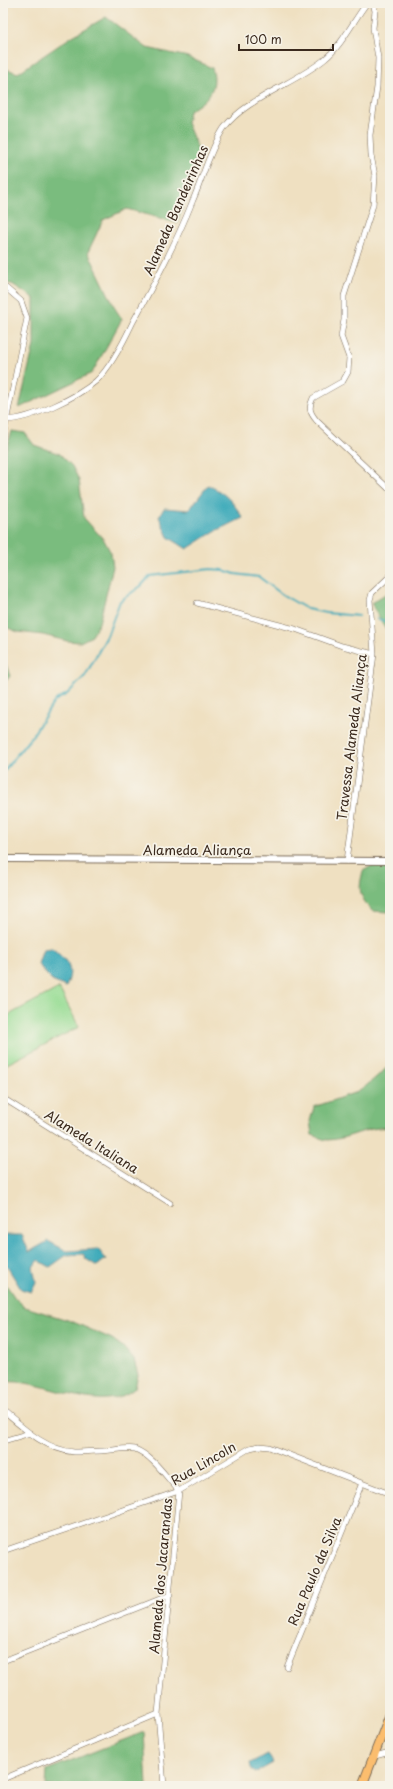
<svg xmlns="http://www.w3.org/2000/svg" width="393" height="1789" font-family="'Playpen Sans',sans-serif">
<rect width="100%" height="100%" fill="#f7f3e8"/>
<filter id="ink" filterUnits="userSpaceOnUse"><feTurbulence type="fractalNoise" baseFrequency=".025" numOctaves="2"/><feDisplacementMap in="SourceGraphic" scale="8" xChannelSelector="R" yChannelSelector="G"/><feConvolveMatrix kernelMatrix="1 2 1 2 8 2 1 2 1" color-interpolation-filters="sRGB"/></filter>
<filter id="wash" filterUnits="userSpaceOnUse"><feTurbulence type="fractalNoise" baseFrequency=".012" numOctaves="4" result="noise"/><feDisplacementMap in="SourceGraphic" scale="16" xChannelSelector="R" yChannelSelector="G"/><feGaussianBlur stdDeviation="0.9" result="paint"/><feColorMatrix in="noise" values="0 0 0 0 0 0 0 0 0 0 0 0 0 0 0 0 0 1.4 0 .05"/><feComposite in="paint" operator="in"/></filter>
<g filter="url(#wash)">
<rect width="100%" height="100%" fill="#efe0c1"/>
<path fill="#99dd95" stroke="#6a845a" d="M59,988L79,1027L5,1065L3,1062V1018Z"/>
<path fill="#7abc7e" stroke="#5a734e" d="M106,17L147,48L188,57L212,68C219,90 206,101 189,111L187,123L201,157L177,223L127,209L103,220L88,252L116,310L122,319L92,373L19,408L34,345V298L12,284L3,283V68L18,73L71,37Z
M12,431L25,433L34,445L60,454L72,466L79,480L84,518L104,540L111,553L113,567L99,623L92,636L80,642L67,641L43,635L18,632L3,626V460Z
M387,593H390V636L371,603Z
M3,656L10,676L3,685Z
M390,863V912L372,911C359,896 358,890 363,871L375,864Z
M390,1065V1128C368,1125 349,1140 327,1140C323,1140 317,1136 312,1135L310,1121L314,1107L354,1093L366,1086Z
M3,1280L15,1298L25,1307L71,1321L112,1339L123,1347L134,1360L138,1375L135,1388C131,1391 126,1395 121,1396C85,1409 41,1378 3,1382Z
M144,1732L147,1786H46L47,1770Z"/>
<path fill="#3caaba" stroke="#3c6a6c" d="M208,485C227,494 232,501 243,518L215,531L187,549L168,537L159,517L164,508L189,510Z
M52,948C67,961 75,967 66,987L52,981L38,964L43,949Z
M6,1235H22L29,1252L48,1241L67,1251L98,1249L106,1259L97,1266L86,1259L83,1254L67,1255L50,1267L38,1260L33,1267L36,1282L31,1292L21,1289L3,1260V1238Z
M268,1754L273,1763L255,1773L251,1768L250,1763Z"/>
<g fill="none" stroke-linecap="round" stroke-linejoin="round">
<path stroke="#3caaba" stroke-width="2" d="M377,619L390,622
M3,772L32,736L52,705L56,700L67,694L85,676L107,636L120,601L141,586L150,576L211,569L223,570L235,574L259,577L283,595L307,609L326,613L359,616"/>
</g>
</g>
<g filter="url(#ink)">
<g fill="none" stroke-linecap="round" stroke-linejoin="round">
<defs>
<path id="minor" d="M373,3L375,11L373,28L378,58L377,87L370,135L371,155L375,176L373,205L344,296V320L341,336L349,358L348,372L343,381L313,398C308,408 310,413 317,421L390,490
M3,287L6,288L21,301L27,318L3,437
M6,420C31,419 78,397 96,381C110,368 125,339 133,322C155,282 176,243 193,200C203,177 210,149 224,128C245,99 296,83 325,59C343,44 353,21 367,3
M197,603L295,629L342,646L374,654
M347,861L374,654L370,600L372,593L390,576
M3,1097L6,1100L170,1203
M3,1108L6,1100
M3,1411C23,1428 46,1450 74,1452C83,1452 92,1451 101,1451C109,1451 128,1447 135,1449C153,1456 166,1477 179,1491L158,1714L164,1786
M3,1441L30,1433
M3,1551L179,1491L250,1448L259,1446L269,1447L390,1494
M3,1661L170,1595
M287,1667L362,1483
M375,1756L390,1752
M3,1779L158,1714"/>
<path id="tertiary" d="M3,859L390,861"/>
<path id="primary" d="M362,1786L390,1714"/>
</defs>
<use href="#minor" stroke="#7a6a57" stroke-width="6"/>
<use href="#tertiary" stroke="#7a6a57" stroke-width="8"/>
<use href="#primary" stroke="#7a6a57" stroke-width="10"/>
<use href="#minor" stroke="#fff" stroke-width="5"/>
<use href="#tertiary" stroke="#fff" stroke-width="6"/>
<use href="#primary" stroke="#fbbd6e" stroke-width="8"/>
</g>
</g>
<g text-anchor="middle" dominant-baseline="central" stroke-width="3.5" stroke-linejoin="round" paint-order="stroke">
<g font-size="13" fill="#3b2a1e" stroke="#f7f3e8">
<text transform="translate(175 210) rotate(-66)">Alameda Bandeirinhas</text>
<text transform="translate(351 737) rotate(-83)">Travessa Alameda Aliança</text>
<text x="197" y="849">Alameda Aliança</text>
<text transform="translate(92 1141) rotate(32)">Alameda Italiana</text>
<text transform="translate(203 1463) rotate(-30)">Rua Lincoln</text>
<text transform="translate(314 1571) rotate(-67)">Rua Paulo da Silva</text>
<text transform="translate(160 1576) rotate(-85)">Alameda dos Jacarandas</text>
</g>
</g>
<rect width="393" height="1789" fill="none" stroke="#f7f3e8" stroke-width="16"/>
<path d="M239 44v6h94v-6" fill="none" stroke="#3b2a1e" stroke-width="2"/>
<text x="245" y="44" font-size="12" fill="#3b2a1e" stroke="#f7f3e8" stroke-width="3" paint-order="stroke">100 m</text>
</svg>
